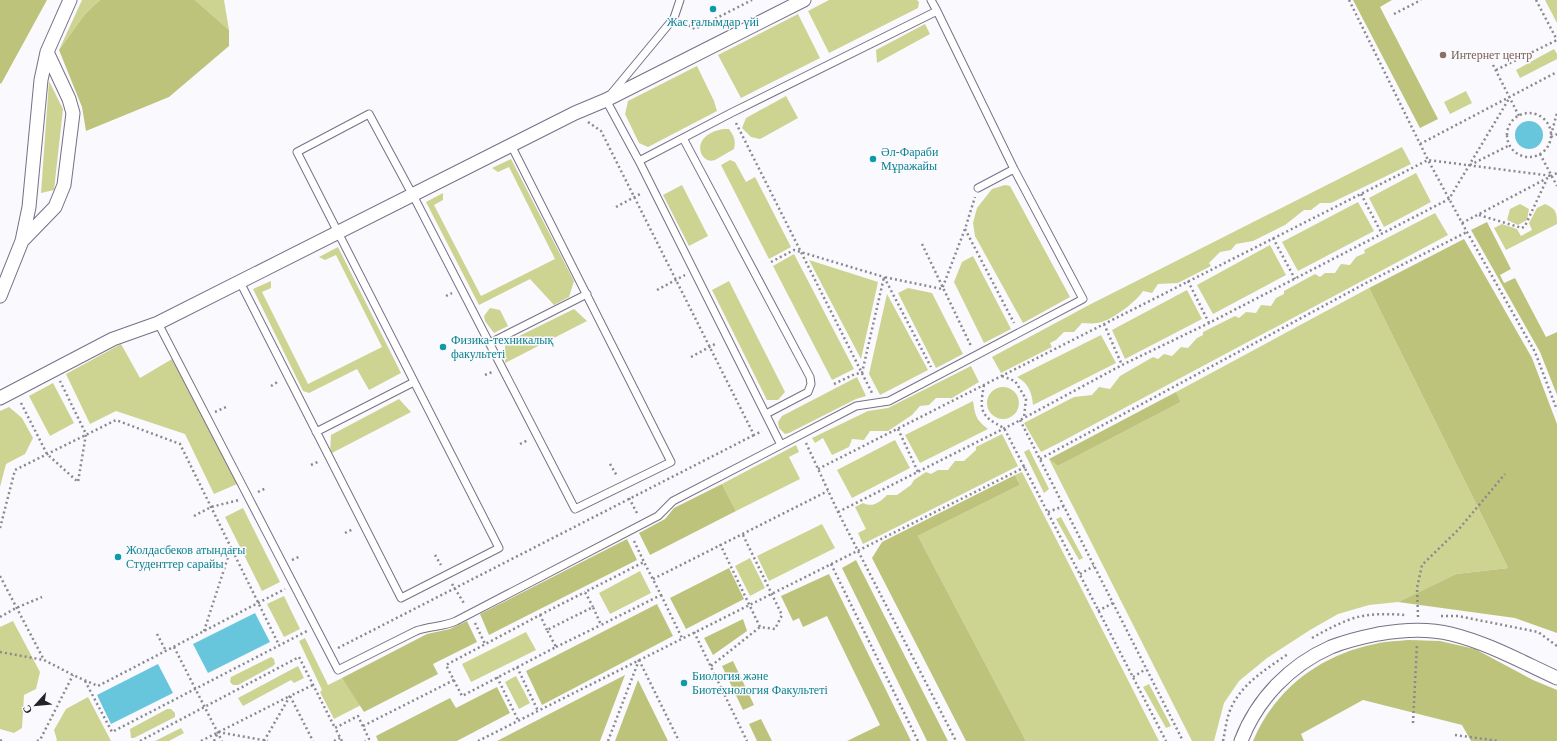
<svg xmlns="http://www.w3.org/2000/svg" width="1557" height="741" font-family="Georgia,serif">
<rect width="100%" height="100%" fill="#faf9fe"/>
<path fill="#cdd391" d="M82,0H100L85,14L59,50Z
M195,0H224L229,30Z
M829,0H917L919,2L918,8L829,53L808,11Z
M1545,0H1557V23Z
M798,14L820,58L741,98L718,55Z
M925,24L930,34L877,63L876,50Z
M1554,49L1557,54V59L1520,78L1516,70Z
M697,66L714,101L717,111L648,147L639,143L625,114L628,101Z
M49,81L63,109L54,190L41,193Z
M1466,91L1472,103L1450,114L1444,102Z
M786,96L798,118L760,139L751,137L742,128L746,118Z
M723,129H729C734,136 736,140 734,149L715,160C701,166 687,136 723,129Z
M1402,147L1411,164L1331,203H1320L1311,210H1304L1285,225L1253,241L1236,244L1231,250L1220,252L1209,263L1211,266L1178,283L1158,284L1152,293L1143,291C1136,302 1110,322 1097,323C1092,324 1087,323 1082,323L1074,332H1064L1056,340L1050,343L1052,347L1001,373L992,357L1089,305Z
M511,159L574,281L569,297L554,305L530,279L479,305L426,202L443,193V200L434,205L481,296L555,259L509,167L498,172L492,168Z
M730,160L735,162L746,182L755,177L791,247L769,259L721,165Z
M1416,173L1431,202L1384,227L1369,198Z
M682,185L708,236L689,246L663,195Z
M1005,185L1010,186L1070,297L1023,323L975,236L973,223L977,208L992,189Z
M1358,202L1374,231L1298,271L1282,242Z
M1520,204L1529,209L1527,220L1518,225L1507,220L1510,209Z
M1545,204C1556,209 1557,212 1557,224L1506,250L1494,228L1502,224L1517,229L1521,236L1532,230L1529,223L1537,208Z
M1435,213L1448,235L1059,443L1041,452L1024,423L1074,397L1092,395L1099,387L1110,389L1120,376L1153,357L1158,359L1164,354L1172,356L1181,347L1188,348L1197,338L1203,335V332L1235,316L1239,318L1246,312L1256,313L1261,305L1271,306L1276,298L1284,294V291L1315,274L1320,277L1325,273H1335L1341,264L1350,265L1356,257L1365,253L1364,250Z
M1270,245L1286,275L1213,314L1197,285Z
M338,247L401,373L369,390L357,369L309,393L303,391L253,289L271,281V288L262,292L308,384L382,347L336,255L325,260L319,257Z
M794,254L854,369L832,380L773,266Z
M973,256L1011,329L984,343L954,282L962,262Z
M809,260L878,282L861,359Z
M729,281L785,392L778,400H767L712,290Z
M908,288L932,293L963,354L936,368L898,293Z
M1369,288L1508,568L1456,574L1398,602L1369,605L1338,614L1310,630L1267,658L1239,681L1224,703L1214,741H1192L1049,459L1058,466L1181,402L1176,392Z
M1187,290L1202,319L1125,359L1112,330Z
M887,294L928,370L880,395L869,374Z
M490,308L500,310L508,326L494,333L485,321L484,316Z
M574,309L587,321L505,363V343Z
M1101,335L1116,363L1033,405C1032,392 1028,383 1017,377Z
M121,344L140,378L172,359L237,484L214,494L185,434L116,411L90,424L66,374Z
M971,366L979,382L952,398H936L929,405L920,406L912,415L888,431H870L864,440L852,439L849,447L832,455L823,438L815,443L812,438L868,411L888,408Z
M857,377L866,396L856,399L789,433L785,434L779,428L778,422L782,416Z
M53,383L74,423L50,436L29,396Z
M987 403a16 16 0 1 1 32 0a16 16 0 1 1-32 0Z
M399,399L411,412L330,454L331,435Z
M973,401C975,415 976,420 988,429L920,463L905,435Z
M9,407L22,418L33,438L25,454L6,464L0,487V411Z
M1002,434L1018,466L863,544L858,533L866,529L855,507L863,503C873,508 880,502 887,495H897L911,485L914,480L926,472L931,474L938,470H948L955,461H964L976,450V447Z
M895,440L910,468L852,498L837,470Z
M796,445L799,452L789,457L800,479L736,511L722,484Z
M1029,449L1049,489L1044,493L1024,452Z
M1022,472L1159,741H1026L918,536L1020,485L1015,475Z
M243,508L280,582L262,591L225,517Z
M1061,517L1083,558L1079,560L1056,519Z
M822,524L835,548L769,581L757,556Z
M750,558L765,588L750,596L735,566Z
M640,571L651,593L610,614L599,593Z
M284,596L300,629L284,637L267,604Z
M13,621L40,672L36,689L24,695L22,728L14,733L0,729V627Z
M526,632L536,650L471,682L462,664Z
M305,638L328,685L342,678L361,705L334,719L320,692L322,690L299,641Z
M271,657L274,659L275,664L273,666L238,685H233L230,682L231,677Z
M298,666L304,678L294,683L291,680L243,706L238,698Z
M516,676L530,703L519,709L505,682Z
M1149,684L1171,726L1166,728L1143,687Z
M88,697L111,741H56L57,740L54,730L66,709Z
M167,709H171L175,713V717L134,738H131L130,729Z
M181,728L184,733L169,741H155Z"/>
<path fill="#bec37b" d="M0,0H47L1,84L0,83Z
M100,0H195L229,30V46L169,97L86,131L82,107L59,50L85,14Z
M1353,0H1392L1380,7L1438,119L1420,128Z
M1487,222L1511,269L1500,275L1504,283L1515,278L1546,337L1557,332V395L1540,352L1471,230Z
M1464,239L1532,358L1557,424V633L1515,618L1398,602L1456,574L1508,568L1369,288Z
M1176,392L1181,402L1058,466L1049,459Z
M1015,475L1020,485L918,536L1026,741H966L872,558L882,542Z
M722,484L736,511L650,555L639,533L665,519L674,508Z
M627,539L637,560L489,635L480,614Z
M856,560L948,741H927L842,568Z
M729,568L744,599L686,629L670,598Z
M829,574L911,741H847L880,725L827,616L803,627L799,618L793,621L781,596Z
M657,604L673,636L542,705L526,671Z
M743,619L747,631L713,655L704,638Z
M467,621L477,642L433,664L438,674L364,712L342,678L427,634L450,629Z
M1409,640L1440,641L1475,649L1533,680L1557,690V741H1471L1462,725L1363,700L1301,734L1304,741H1253C1275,689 1320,655 1375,644C1386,641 1398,641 1409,640Z
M733,661L754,705L743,710L722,666Z
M625,675L600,741H497Z
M638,680L668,741H615Z
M497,687L510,713L457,741H378L376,736L450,698L456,708Z
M761,719L772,741H757L749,724Z"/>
<path fill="#68c6dc" d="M1515 135a14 14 0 1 1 28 0a14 14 0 1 1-28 0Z
M255,613L270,642L208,673L193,644Z
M158,664L173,693L111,724L97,695Z"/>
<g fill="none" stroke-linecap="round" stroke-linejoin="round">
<defs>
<path id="lane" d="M680,0L674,18L606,100L639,161L781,445
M931,0L937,11
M683,138L810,377L811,384L808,392L766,414
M978,188L1014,169
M240,282L401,598L499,548L297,152L369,114L417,203L575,509L671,462L511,145
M158,323L338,670L416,631C429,626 443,627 456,621L658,516L673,501L856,406L889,401L1083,299L1014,169L937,11L731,113L639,161
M490,343L587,294
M316,432L414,382"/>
<path id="street" d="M22,241L55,207L64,185L73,113L69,99L47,52
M0,296L22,241L29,207L41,80L47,52L70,0
M0,398L113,339L158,323L575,113L606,100L804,0
M1241,741C1257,699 1290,665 1331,647C1346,641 1363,637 1378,634C1401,630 1427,628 1451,634C1488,643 1522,662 1557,678"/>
</defs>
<use href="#lane" stroke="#787087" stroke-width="9"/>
<use href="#street" stroke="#787087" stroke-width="15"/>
<path stroke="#8b8990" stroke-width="2.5" stroke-dasharray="2 3" stroke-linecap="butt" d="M1349,0L1428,160L1467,232L1535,352L1557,410
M1536,0L1557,40
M1394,14L1421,0
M684,23L695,29L752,0
M1493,65L1519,116
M1496,70L1557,40
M1507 135a22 22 0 1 1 44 0a22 22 0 1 1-44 0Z
M588,122L601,131L754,435L762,431
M736,123L872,393
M1551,135L1557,113
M1551,137L1557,134
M1420,144L1557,72
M1540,154L1557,186
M1470,165L1510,145
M1361,194L1382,234
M616,207L642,193
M1479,215L1522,228L1525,226L1547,179
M1462,223L1557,173
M965,229L1014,323
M1273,238L1295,279
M922,244L971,346
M771,262L794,250L884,277L931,367
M1188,281L1209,323
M657,290L685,275
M446,296L452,293
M1104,324L1122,365
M691,357L717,343
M485,375L492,372
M1002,376L1015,381L1026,399L1024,417
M834,384L855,374L862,373L884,277L942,289L965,229L975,197
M984,385C979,412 981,416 1004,428L1166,741
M271,386L279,381
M21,403L47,454L78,482L86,434L60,381
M215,412L226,407
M1020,420L1183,741
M898,429L918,472
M806,443L838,512L956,741
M520,444L528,440
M1040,459L1366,283L1467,232
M610,464L617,476
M311,465L320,461
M818,469L1428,160L1552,176
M258,492L266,488
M629,498L638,515
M838,512L1011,425L1122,365L1209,323L1449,199L1510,97
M1048,512L1064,506
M194,516L211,507L239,500
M0,528L15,470L116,420L180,444L279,645
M345,533L353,529
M634,541L644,562
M720,544L760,627L775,629L782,615L742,533
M435,555L441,565
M292,560L301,556
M831,564L918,741
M1080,574L1094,566
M0,576L44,660L73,675L98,686L285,589
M653,579L828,491
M452,584L465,605
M661,595L682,638
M1098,611L1113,603
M540,615L585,592
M1441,616H1458L1538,632L1557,646
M0,617L16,608L42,597
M1418,617L1417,588L1422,565L1459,529L1505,474
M475,623L485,644
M547,630L540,615L446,665L462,696L556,647L547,630L593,607L601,625L661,595L644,562L585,592L593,607
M204,631L231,548
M694,632L747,741
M157,634L166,651
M1312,638C1326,630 1339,623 1354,618C1370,613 1390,614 1406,615
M174,647L222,741
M556,647L601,625
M338,648L754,435
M0,652L44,660
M639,660L679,741
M711,666L760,627
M517,667L538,711
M497,677L518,720
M1133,677L1146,669
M85,681L112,732L307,631
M1413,723L1417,644
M363,726L454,680
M1455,735L1499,741
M0,740L2,741
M37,741L40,740L73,675
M140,741L299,657L335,728
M201,741L290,696L313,741
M214,741L218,732L268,741
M264,741L290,696L313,685
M334,741L340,738
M342,741L335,728L358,716L369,739L365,741
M478,741L1025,467
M608,741L639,660
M1223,741C1225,732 1226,722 1229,713C1239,685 1265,670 1288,654"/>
<use href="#lane" stroke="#fff" stroke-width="7"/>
<use href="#street" stroke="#fff" stroke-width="13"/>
</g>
<g fill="#0f9aa8" stroke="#faf9fe" stroke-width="1.5">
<circle cx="713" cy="9" r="4"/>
<circle cx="873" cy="159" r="4"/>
<circle cx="443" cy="347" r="4"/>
<circle cx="118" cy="557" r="4"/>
<circle cx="684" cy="683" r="4"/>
</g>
<circle fill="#8d6e63" stroke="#faf9fe" stroke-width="1.5" cx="1443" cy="55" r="4"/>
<g text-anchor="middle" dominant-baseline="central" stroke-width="3" stroke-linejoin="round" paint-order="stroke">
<g font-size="12" fill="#0d838f" stroke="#faf9fe" text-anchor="start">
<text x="713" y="22" text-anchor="middle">Жас ғалымдар үйі</text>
<text x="881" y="152">Әл-Фараби<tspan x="881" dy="14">Мұражайы</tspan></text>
<text x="451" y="340">Физика-техникалық<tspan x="451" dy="14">факультеті</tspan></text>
<text x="126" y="550">Жолдасбеков атындағы<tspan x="126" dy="14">Студенттер сарайы</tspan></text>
<text x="692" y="676">Биология және<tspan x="692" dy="14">Биотехнология Факультеті</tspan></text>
</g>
<g font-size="12" fill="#785e54" stroke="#faf9fe" text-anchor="start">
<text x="1451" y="55">Интернет центр</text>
</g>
</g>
<g transform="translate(36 705) rotate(243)" stroke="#faf9fe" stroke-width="3" paint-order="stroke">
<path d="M0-3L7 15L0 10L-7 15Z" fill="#25212b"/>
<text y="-6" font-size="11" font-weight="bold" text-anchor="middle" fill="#25212b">С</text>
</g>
</svg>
